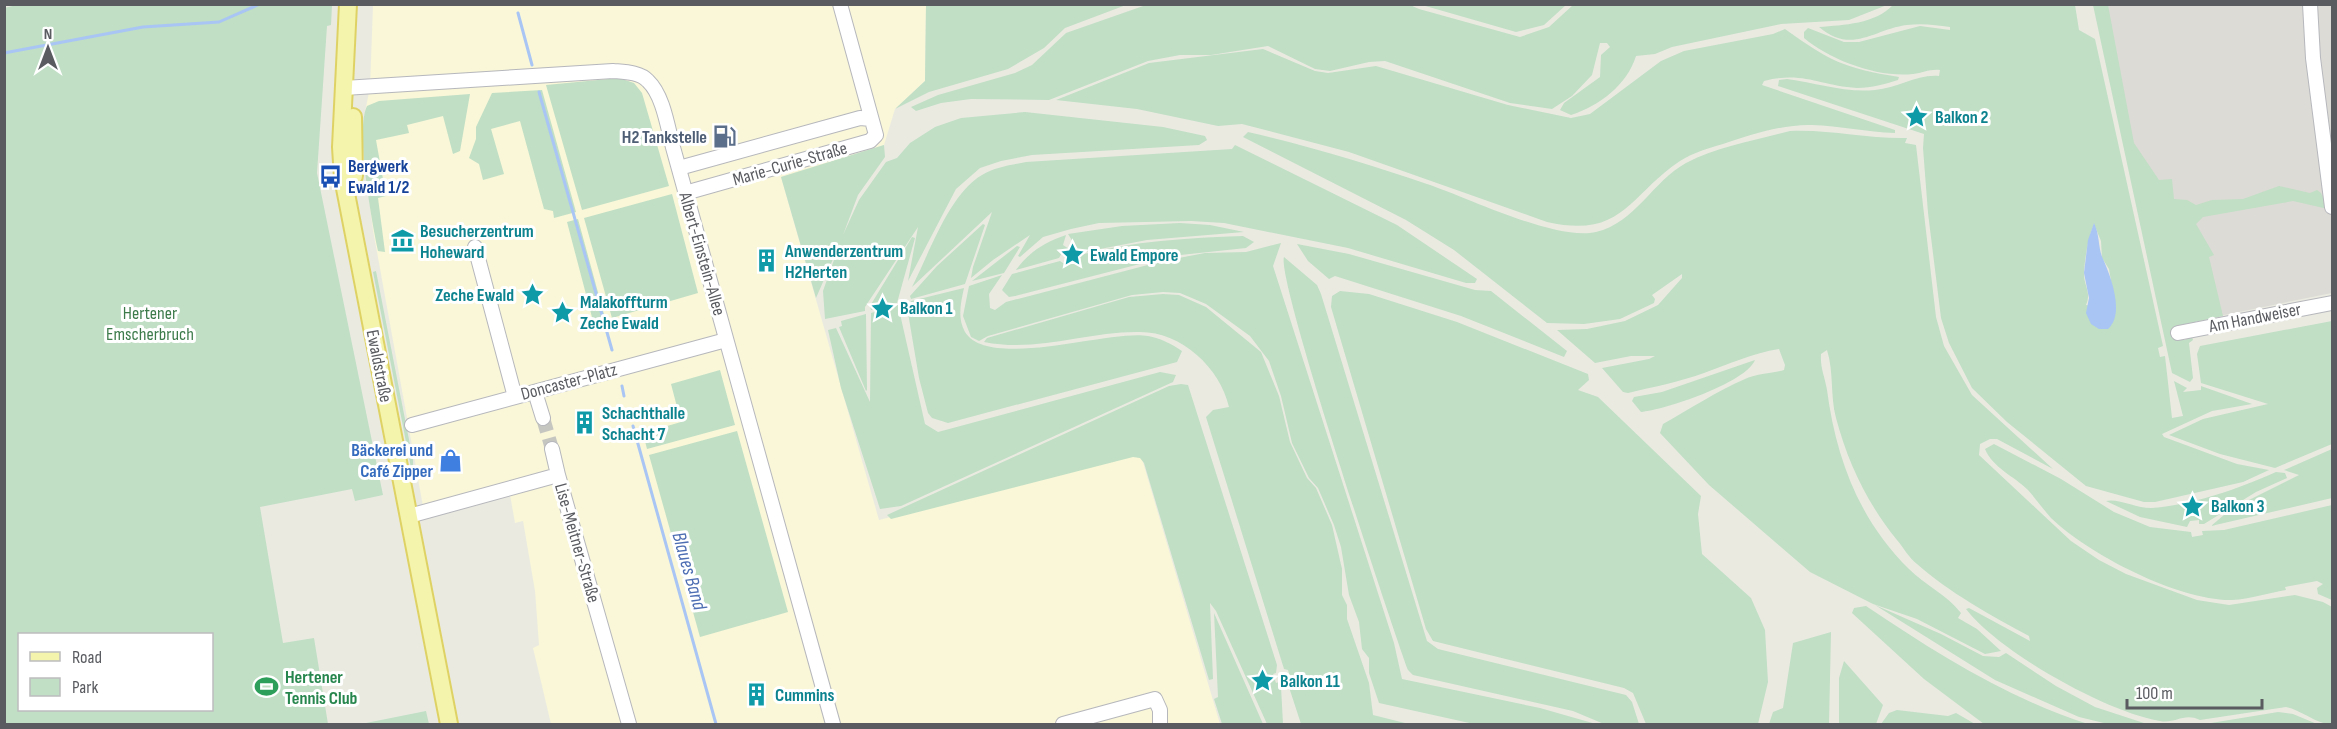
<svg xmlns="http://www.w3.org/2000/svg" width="2337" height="729" font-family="'Sofia Sans Condensed',sans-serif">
<rect width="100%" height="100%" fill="#eaeae1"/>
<path fill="#f9f7d8" d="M373,5H926L925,81L895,109L884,145L781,177L879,520L1140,452L1220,724H551L533,648L539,645L535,591L523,521L515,523L509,489L424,512L373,230L366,175L364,117L370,87Z"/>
<path fill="#dcdbd5" d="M2101,5H2332V293L2170,326Z"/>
<path fill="#c0dfc5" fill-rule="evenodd" d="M21,4L332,5L331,25L327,26L317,173L383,495L355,501L352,489L260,507L283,643L314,638L328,724H5L4,8ZM20,634H212V710H20Z
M926,5V4L1126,5L1065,28L1044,48L1008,69L929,92L895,109L925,81Z
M1146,5H1410L1419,9L1520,37L1549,27L1573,5H1887L1849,20L1781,24L1672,47L1655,54L1636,56C1627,85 1599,106 1571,115L1560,110L1564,103L1600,77L1601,55L1610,47L1607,43H1600L1592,75L1572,96L1552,109L1510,103L1385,61L1369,62L1330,71L1315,69L1268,46L1211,55H1180L1148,61L1049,100L971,99L941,103L916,111L911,107L938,95L1015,73L1032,65L1066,33Z
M1422,5H1566L1544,25L1516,32Z
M1893,5H2075L2079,30L2095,39L2163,346L2158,348L2160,357L2165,356L2172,418L2183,416L2174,381L2187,388L2183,392L2201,390V386L2252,404L2212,411L2162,434L2164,437L2237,464L2269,470L2243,482L2155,502H2144L2086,486L2007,422L1972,388L1949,343L1941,318L1928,213L1923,148L1924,134L1778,86L1779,80L1787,79C1817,83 1845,93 1875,90C1898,88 1917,74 1939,76L1940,70C1929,69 1923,73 1913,74C1878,78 1830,60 1804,38V32L1808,28L1844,42H1859L1920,26L1950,30V27C1936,25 1922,23 1907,25C1874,29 1852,55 1819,27C1844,25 1875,24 1893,5ZM2094,224L2101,241L2102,258L2109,269L2116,310L2086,305C2092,292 2083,285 2084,272C2085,257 2088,238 2094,224Z
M2093,5H2108L2134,143L2159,180L2172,179L2174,199L2187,200L2196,205L2212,200L2243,199L2279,186L2310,193L2317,190L2321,193L2328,209L2293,201L2203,217L2196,224L2214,255L2209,257L2223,316L2176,326L2177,335L2184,340L2192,337L2193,340L2189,343L2193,378L2190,382L2172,373Z
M1785,29C1830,61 1843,68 1899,77L1898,80C1885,84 1872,88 1857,88C1820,86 1804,71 1764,81L1762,85L1895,130V133C1867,132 1840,126 1812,125C1783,124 1750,135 1723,144C1709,148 1692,153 1680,161C1628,196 1623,239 1547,222L1349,152L1242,124L1218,126L1137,109L1056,100L1149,63L1263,49L1315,71L1328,73L1376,66L1508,105L1571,118L1590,114L1661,61L1684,51L1773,34Z
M619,78L634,83L642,93L669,186L582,210L546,85Z
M542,90L576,212L554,218L553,211L544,209L520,121L491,129L504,174L483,180L479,164L469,158L476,139V127L492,93Z
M470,94L460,151L453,154L443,116L407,125L409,133L376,140L386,196L378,198L385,252L378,251C372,223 355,130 367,106L379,101Z
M1025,112L1163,127L1205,136L1207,140L1199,145L1032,155L1001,161L980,168L956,189L908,281L918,227L865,307V311L825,319L823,291L840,243L816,298L781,177L884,145L885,157L858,195L843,235L859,200L886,162L897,158L910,143L935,127L961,118Z
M1790,131C1829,129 1868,139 1907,138L1905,143L1916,145L1936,317L1944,346L1972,395L2053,469L1997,439H1990L1980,444L1979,455L2071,541L2099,560L2126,574L2197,600L2229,605L2295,595L2323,602L2332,607V724C2317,725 2302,710 2286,707L2200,720C2184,712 2175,724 2160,721C2106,712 1999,652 1966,609L1969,608L2030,641L2029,636C1993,617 1947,591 1917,564C1909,558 1903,547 1897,540C1867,503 1848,463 1836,418C1830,395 1834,372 1827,350L1821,354C1820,368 1825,377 1827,390C1836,458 1859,520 1909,569C1925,585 1946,594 1961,613L1958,618L1977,629L2001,651L1985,654L1917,619L1873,604L1810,572L1709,485L1660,433L1663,424C1690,409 1717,391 1745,379C1755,374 1780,372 1784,370L1785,365L1779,349C1753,353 1729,364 1704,373C1679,382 1653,387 1628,393L1623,392L1602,368L1649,359L1655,356H1631L1595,363L1557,330L1587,329L1625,321L1658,305L1682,278V274L1652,295L1655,299L1654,303L1620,319L1584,324L1547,323L1454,250L1406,220L1243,137L1248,132C1309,146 1369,164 1427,184C1469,198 1555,241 1596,232C1635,223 1653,181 1686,163C1717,147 1756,140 1790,131Z
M1235,145L1397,225L1477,279L1475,283H1466L1348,248L1224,223L1191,221L1099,223L1071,229L1043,237L1020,257L1018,256L1030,235L993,260L971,278L973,267L992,212L912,287C929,254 949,194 982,175C995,167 1012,165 1026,162L1232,149Z
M672,194L698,293L612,318L584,218Z
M578,219L605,318L593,321L567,222Z
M1180,223L1210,225L1244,232L1147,240L1079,253L1077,247L1071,249L1073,242L1068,234L1122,226Z
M983,224L985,225L965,284L911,299L910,296L937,266Z
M1066,235L1063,245L1069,249L1063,251L1059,258L1016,270C1029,252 1045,242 1066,235Z
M1243,236L1254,242L1246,248L1171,256L1015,296L1009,297L1002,290L1012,274L1060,261L1066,265L1081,262L1080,255C1133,241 1188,238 1243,236Z
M912,237L915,238L897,303L871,310L870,306Z
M1281,243L1273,266L1394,643L1402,679L1540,708L1596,724H1474L1379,703L1369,673V658L1362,649L1359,622L1349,595L1341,547L1334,525L1318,488L1309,478L1292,443L1281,396L1269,361L1250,336L1206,304L1180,293L1163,292L1132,295L988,336L979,341L971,337L963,316L969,286L1002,275L989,294L990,308L995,310L1006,302L1163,261L1205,253L1246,252Z
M1297,244L1349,254L1475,290L1491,291L1567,351L1564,357L1461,316L1335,276L1329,279L1308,261Z
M1017,246L1020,247L1004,273L972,281Z
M1284,257L1317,285L1321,294L1427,641L1438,649L1626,695L1632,702L1639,724H1604L1573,711L1413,675L1408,670C1391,624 1276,279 1284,257Z
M376,271L413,460V478L373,272Z
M964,288C961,302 957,318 965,332C989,371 1110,329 1148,336C1160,338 1172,344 1182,351L1177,362L948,423L932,418L928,413L919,378L907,307L912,306L911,301Z
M1340,291L1369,294L1457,322L1588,374L1589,380L1578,390L1598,397L1701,496L1698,514L1702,554L1751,598L1765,630L1768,682L1758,724H1646L1633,693L1624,688L1433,641L1426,629L1331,307L1332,296Z
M1163,294L1179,295L1206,307L1261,352L1279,396L1290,442L1307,478L1316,488L1332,525L1342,569V595L1347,605V619L1369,683L1373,715L1409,724H1301L1287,681L1291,680L1288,670L1284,669L1206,417L1213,410L1229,407C1220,368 1182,332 1140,332C1087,331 1038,353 984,342L987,338L1129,297Z
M898,305L925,424L938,432L1160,372L1176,375L1173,382L901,506L880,509L841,388L828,330L836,328L870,402L871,313Z
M866,314L867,390L866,391L839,327L842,326L841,321Z
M2332,321V444L2275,468L2220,454L2169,435L2203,419L2268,404L2201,383L2197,354L2200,346Z
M1755,360C1746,383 1664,410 1641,412L1632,401L1634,397L1662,392Z
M720,370L735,425L647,449L643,433L681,422L671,384Z
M1181,384L1188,385L1277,665L1276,673L1273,674L1276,683L1279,682L1281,687L1283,724H1267L1216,611L1210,603L1213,679L1209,680L1144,463L1140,458L1133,457L891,519L887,515L1169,386Z
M737,431L788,612L700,637L649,455Z
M1994,444L2061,479L2114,512L2150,527L2191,532L2192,537L2203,535L2202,531L2224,530L2332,505V600L2318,594L2317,588L2323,584L2317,581L2285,587L2286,590C2268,593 2250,599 2232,600C2179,601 2088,554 2051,518C2043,509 2036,499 2028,490C2014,476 1993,468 1985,449Z
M2332,449V498L2211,526L2231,509L2299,475L2284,470Z
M2276,472L2285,473L2287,478L2256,492L2204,524H2199V520L2190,521L2187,527L2140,517L2106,501C2118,498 2136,508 2151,508C2189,506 2241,488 2276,472Z
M1875,605L1941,634L1983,656L1999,657L2006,653L2056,686L2095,707L2147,724H2108L2079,717L1995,680Z
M1866,606C1936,653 2007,698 2088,724H1984L1924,679L1852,613L1854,608Z
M1214,613L1263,724H1222L1214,699L1218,697Z
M1831,632L1829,724H1769L1773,712L1783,708L1793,643Z
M1844,661L1883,705L1876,724H1839V678Z
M1897,710L1948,716L1956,713L1975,724H1881L1889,713Z
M426,711L429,724H361Z
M2278,712L2293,714L2317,724H2205Z"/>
<path fill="#a8c5f4" d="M2094,223C2100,235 2098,249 2103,259C2111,277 2125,314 2108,329H2099L2091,324L2086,313L2089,298L2084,273L2088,240Z"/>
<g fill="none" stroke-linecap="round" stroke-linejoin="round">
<path stroke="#a8c5f4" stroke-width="3" d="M518,13L532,65
M4,53L143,27L219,22L260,4
M539,92L612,350
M622,386L624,396
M633,426L716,724"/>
<path stroke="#c6c6c1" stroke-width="14" stroke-dasharray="14 7" stroke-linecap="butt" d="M543,418L552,449"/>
<defs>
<path id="minor" d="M2310,4L2313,58L2332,207
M344,88L613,71C624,72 640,72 648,81C664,96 668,130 674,151L833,724
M679,168L860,118L871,119
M685,193L870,141L876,135L840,4
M475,247L515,397
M2178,333L2332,303
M535,392L543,418
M412,425L726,340
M552,449L558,475
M409,516L558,475L629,724
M1063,724L1155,699L1160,710V724"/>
<path id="major" d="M348,4L341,147L343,178L449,724
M353,117L354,176"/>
</defs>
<use href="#minor" stroke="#b6b7bc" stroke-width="16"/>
<use href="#major" stroke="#dfd265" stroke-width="20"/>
<use href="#minor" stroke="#fff" stroke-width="14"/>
<use href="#major" stroke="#f4f4ac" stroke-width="16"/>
</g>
<defs>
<symbol id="sight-bare" viewBox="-9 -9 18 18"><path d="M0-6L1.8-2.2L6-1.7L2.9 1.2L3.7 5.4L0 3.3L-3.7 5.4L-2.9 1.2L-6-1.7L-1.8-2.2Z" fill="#0f9aa8" stroke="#fff" stroke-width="2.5" paint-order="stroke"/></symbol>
<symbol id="fuel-bare" viewBox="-9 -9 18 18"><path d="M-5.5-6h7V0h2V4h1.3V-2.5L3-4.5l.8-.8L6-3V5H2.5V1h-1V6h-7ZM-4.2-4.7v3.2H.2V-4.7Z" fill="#5c6f8a" stroke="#fff" stroke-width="2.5" paint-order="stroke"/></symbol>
<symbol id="bus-bare" viewBox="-9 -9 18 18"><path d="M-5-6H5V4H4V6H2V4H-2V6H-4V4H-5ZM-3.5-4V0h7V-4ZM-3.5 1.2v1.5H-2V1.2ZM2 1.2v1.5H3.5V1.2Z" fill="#1a4fb4" stroke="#fff" stroke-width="2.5" paint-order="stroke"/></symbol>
<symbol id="museum-bare" viewBox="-9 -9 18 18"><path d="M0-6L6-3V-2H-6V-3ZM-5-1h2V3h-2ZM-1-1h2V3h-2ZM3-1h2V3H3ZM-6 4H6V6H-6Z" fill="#0f9aa8" stroke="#fff" stroke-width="2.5" paint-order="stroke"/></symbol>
<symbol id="building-bare" viewBox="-9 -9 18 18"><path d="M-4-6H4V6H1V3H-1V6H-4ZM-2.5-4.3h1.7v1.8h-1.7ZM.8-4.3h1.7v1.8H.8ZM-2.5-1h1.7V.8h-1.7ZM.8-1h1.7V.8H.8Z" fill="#0f9aa8" stroke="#fff" stroke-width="2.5" paint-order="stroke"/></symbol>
<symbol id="shop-bare" viewBox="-9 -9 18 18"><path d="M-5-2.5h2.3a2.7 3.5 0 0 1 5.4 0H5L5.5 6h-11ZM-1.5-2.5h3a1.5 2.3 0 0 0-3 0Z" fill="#3f7fe0" stroke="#fff" stroke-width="2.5" paint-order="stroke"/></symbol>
<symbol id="stadium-bare" viewBox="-9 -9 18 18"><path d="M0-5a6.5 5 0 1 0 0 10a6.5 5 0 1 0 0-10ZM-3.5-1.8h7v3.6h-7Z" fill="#2e9e5b" stroke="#fff" stroke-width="2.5" paint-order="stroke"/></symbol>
</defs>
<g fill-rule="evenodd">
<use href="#sight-bare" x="1900" y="100" width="33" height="33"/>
<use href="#fuel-bare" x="708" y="120" width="33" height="33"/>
<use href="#bus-bare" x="314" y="160" width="33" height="33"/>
<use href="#museum-bare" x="386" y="224" width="33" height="33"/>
<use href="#sight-bare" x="1056" y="238" width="33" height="33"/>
<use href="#building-bare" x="750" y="244" width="33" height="33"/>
<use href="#sight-bare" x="516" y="278" width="33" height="33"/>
<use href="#sight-bare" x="866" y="292" width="33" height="33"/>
<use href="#sight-bare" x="546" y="296" width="33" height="33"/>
<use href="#building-bare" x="568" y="406" width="33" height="33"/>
<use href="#shop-bare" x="434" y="444" width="33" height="33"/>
<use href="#sight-bare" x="2176" y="490" width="33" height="33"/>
<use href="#sight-bare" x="1246" y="664" width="33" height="33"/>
<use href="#stadium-bare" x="250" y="670" width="33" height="33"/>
<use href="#building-bare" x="740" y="678" width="33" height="33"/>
</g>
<g text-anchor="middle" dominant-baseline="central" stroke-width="6" stroke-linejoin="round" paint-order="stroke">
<g font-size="18" font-weight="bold" fill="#0d838f" stroke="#fff" text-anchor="start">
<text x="1935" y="117">Balkon 2</text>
<text x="420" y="231">Besucherzentrum<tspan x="420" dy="21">Hoheward</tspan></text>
<text x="785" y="251">Anwenderzentrum<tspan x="785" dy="21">H2Herten</tspan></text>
<text x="1090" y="255">Ewald Empore</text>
<text x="514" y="295" text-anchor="end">Zeche Ewald</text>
<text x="580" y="302">Malakoffturm<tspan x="580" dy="21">Zeche Ewald</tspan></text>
<text x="900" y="308">Balkon 1</text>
<text x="602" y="413">Schachthalle<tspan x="602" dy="21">Schacht 7</tspan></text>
<text x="2211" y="506">Balkon 3</text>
<text x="1280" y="681">Balkon 11</text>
<text x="775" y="695">Cummins</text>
</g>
<g font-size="18" font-weight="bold" fill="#4e5e75" stroke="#fff" text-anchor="end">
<text x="707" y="137">H2 Tankstelle</text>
</g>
<g font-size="18" fill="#595b60" stroke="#fff">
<text transform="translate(790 164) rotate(-16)">Marie-Curie-Straße</text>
<text transform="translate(702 254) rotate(74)">Albert-Einstein-Allee</text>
<text transform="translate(2255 318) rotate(-11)">Am Handweiser</text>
<text transform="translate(379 366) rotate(79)">Ewaldstraße</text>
<text transform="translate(569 382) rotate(-15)">Doncaster-Platz</text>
<text transform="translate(577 543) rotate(74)">Lise-Meitner-Straße</text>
</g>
<g font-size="18" font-weight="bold" fill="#164399" stroke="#fff" text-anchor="start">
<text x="348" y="166">Bergwerk<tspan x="348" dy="21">Ewald 1/2</tspan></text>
</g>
<g font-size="18" fill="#3d7b4b" stroke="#fff">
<text x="150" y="313">Hertener<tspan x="150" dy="21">Emscherbruch</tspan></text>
</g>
<g font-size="18" font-weight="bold" fill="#366cbe" stroke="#fff" text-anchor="end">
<text x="433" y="450">Bäckerei und<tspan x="433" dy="21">Café Zipper</tspan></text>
</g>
<g font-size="18" font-weight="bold" fill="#27864d" stroke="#fff" text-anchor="start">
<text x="285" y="677">Hertener<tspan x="285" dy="21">Tennis Club</tspan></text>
</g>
<g font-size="20" font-style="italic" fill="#4e6eb3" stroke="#fff">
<text transform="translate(689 571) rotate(74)">Blaues Band</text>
</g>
</g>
<rect width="2337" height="729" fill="none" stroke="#595b60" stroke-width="12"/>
<rect x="18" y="633" width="195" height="78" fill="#ffffff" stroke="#bdbdbf" stroke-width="1.5"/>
<rect x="30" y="652" width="30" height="9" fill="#f4f4ac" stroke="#bdbdbf" stroke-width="1.5"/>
<text x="72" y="663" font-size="18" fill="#595b60">Road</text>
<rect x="30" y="678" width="30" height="18" fill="#c0dfc5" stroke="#bdbdbf" stroke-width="1.5"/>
<text x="72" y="693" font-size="18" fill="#595b60">Park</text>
<g transform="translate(48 48)" stroke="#ffffff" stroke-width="4.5" paint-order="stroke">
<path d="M0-4.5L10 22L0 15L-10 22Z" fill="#595b60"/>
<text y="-9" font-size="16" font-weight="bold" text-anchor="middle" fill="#595b60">N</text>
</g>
<path d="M2127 699v9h135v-9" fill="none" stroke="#595b60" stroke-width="3"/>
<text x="2136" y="699" font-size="18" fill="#595b60" stroke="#ffffff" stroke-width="4.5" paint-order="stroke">100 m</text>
</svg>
